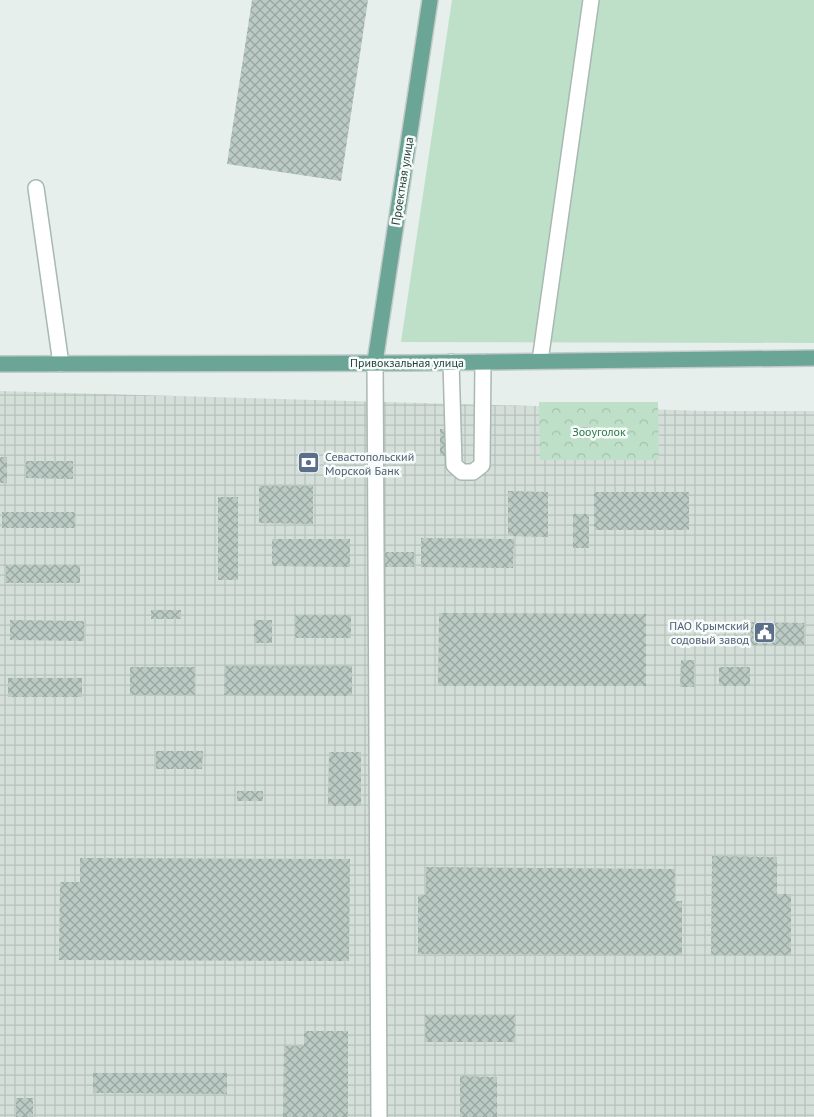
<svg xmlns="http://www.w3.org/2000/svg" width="814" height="1117" font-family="'PT Sans',sans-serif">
<defs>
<pattern id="industrial-grid" width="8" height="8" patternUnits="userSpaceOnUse" patternTransform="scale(1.25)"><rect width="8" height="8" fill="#d4dfda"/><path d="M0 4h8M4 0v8" fill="none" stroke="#b6c1bc"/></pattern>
<pattern id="forest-crowns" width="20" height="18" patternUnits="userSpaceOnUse" patternTransform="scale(1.25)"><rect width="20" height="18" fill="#bfe0c8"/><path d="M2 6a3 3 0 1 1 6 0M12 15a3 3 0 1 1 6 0" fill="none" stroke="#a4c1ad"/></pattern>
<pattern id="building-cross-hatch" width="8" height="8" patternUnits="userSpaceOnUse" patternTransform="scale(1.25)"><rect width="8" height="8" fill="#bbcac4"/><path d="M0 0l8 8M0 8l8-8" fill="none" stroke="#98a6a0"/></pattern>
</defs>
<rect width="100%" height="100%" fill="#e6efeb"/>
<path fill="url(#industrial-grid)" d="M0,391L708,411H814V1117H0Z"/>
<path fill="#bfe0c8" d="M452,0H814V343L401,342Z"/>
<path fill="url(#forest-crowns)" d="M539,402H658L659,460H540Z"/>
<path fill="url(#building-cross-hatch)" d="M252,0H368L341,181L227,164Z
M580,427H591V439H580Z
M440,429H447V456H440Z
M0,457H7V483H0Z
M26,461H73V479L26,478Z
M259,486H313V524L259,523Z
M508,491L548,492V537L508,536Z
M594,492H689V530H594Z
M218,497H238V580H218Z
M2,512H75V528H2Z
M573,514H589V548H573Z
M421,538L514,539L513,568L421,567Z
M272,539H350V567L272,566Z
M384,552H414V567H383Z
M6,565H80V583H6Z
M151,610H181V619H151Z
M439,613L646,614V686H438Z
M295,615H351V638H295Z
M10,620L84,621V641L10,640Z
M254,620H272V643H254Z
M748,622L804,623V645H748Z
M681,660H694V687H680Z
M225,666H352V696L224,695Z
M130,667H195V695H130Z
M719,667H750V686H719Z
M8,678H82V697H8Z
M156,751H203L202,769H156Z
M329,752H361V806H328Z
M237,791H263V801H237Z
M712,856L777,857V894H791V955H711Z
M80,858L350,859L349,961L59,960L60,882H80Z
M426,867L675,869V901H682V955L418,954V895H426Z
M425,1015H515V1042H425Z
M304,1031H348V1117H283L284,1046H304Z
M93,1073H227V1094L93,1093Z
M460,1076L497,1077V1117H460Z
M16,1098H33V1117H16Z"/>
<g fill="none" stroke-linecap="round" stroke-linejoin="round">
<defs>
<path id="minor" d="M36,188L61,364
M540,361L591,0
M375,362L379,1117
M451,362L454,465L462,472H473L482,465L483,362"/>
<path id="major" d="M375,362L430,0
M0,364L410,363L814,358"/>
</defs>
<use href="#minor" stroke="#a8b8b2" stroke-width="18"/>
<use href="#major" stroke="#c2cac8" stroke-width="18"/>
<use href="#minor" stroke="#fff" stroke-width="15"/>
<use href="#major" stroke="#6aa596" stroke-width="15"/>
</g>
<defs>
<symbol id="bank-square" viewBox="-11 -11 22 22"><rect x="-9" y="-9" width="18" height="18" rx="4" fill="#5c6f8a" stroke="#f7fbf9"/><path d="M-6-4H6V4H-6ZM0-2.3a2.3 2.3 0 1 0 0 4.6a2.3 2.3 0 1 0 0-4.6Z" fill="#fff"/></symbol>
<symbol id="civic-square" viewBox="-11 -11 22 22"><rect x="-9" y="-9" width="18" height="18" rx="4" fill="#5c6f8a" stroke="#f7fbf9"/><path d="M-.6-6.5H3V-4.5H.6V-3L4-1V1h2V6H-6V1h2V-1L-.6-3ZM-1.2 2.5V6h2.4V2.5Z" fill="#fff"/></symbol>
</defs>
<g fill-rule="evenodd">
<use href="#bank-square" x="296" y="450" width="25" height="25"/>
<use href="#civic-square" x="752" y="620" width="25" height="25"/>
</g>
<g text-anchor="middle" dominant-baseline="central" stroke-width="5" stroke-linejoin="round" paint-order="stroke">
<g font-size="12" fill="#24423a" stroke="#f7fbf9">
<text transform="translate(402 181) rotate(-81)">Проектная улица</text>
<text x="407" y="362">Привокзальная улица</text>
</g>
<g font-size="12" fill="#2d7a4b" stroke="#f7fbf9">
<text x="599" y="431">Зооуголок</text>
</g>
<g font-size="12" fill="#4e5e75" stroke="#f7fbf9" text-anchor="start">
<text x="325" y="456">Севастопольский<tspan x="325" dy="14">Морской Банк</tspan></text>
<text x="749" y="625" text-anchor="end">ПАО Крымский<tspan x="749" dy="14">содовый завод</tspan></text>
</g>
</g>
</svg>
